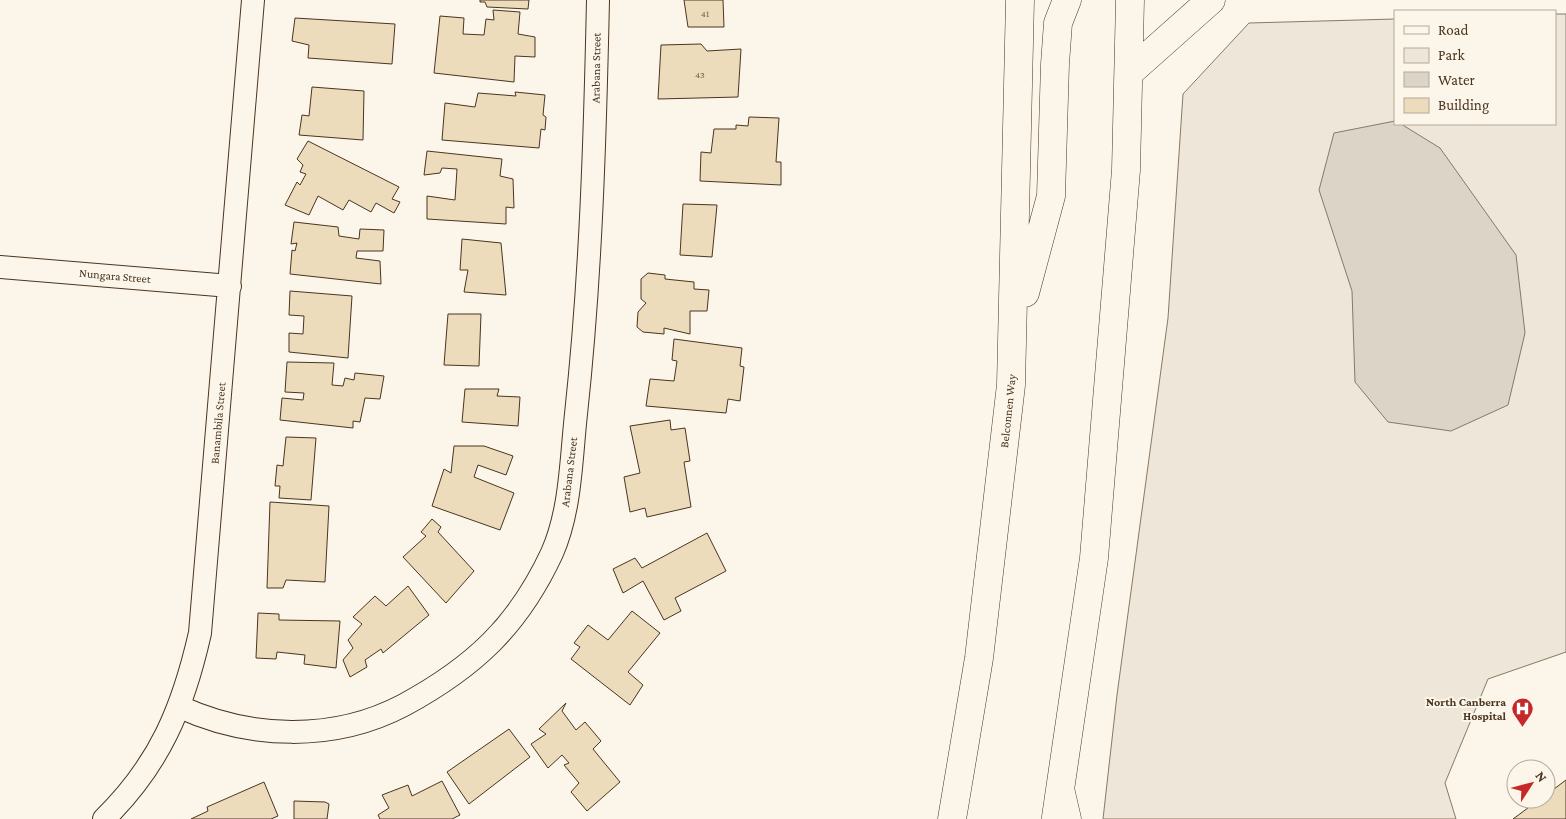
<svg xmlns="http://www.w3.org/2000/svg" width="1566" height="819" font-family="'Crimson Pro',serif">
<rect width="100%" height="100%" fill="#fbf6e9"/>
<path fill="#ede6d9" stroke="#887966" d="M1555,14H1566V652L1488,679L1445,783L1456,819H1103L1117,695L1168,318L1183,94L1249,23L1395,19V124H1555Z"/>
<path fill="#dcd4c6" stroke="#887966" d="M1395,121V124H1401L1440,148L1516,255L1525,333L1508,405L1451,431L1388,422L1355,382L1352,291L1319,190L1334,133Z"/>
<path fill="#ecdcbc" stroke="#4a3520" d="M480,0H529L528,9L487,7L485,2H480Z
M684,0H723L724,27H688Z
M493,10L520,12L518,34L535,37V57L515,56L514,82L434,73L440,16L464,18L463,34L484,35L486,19L494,20Z
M295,18L395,24L392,64L308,58L309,45L292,41Z
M701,44L707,51L741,49L738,97L658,99L661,45Z
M312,87L364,91L363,140L299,135L302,115L309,116Z
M515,92L545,95L543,115L546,117L545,130L541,129L539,148L442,140L445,103L475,107L478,93L516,96Z
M749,117L779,118L776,162H781V185L700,181L701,152L711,153L714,129H736V125L748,126Z
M308,141L399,187L392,199L400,202L394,213L376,203L371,212L349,200L343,210L318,196L309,215L285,205L297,182L300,185L306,174L300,172L303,165L297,159Z
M427,151L502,159L500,176L513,179L514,208L506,207V224L427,219V196L455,200L457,169L442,168L440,173L424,175Z
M683,204L717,205L712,257L680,255Z
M294,222L338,227L339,236L359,239L360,229L384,230L383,251H357L356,258L380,261L381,284L290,274L292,250L295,251L297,243L291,244Z
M462,239L501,243L506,295L464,292L468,270H460Z
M648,273L665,275V279L694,282V289L709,290L707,311H690V334L664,328V334L643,332L637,327L638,312L646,303L641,299V279Z
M290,291L352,296L348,358L289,352V333L303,334L304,316L289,315Z
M448,314H481L479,366L444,365Z
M674,339L742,348L740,366L744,367L740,401L728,399L726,413L646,406L650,379L674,381L677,361L672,360Z
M287,362L334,363L332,385L343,386L345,378L354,380L355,373L384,376L380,399L365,398L360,422L353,421V428L280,420L282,398L303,400L304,393L285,392Z
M465,389H499L497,396L520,397L518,426L462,422Z
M670,420L671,430L685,428L690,461L684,462L691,507L647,517L645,508L630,512L624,477L640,473L630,426Z
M286,437L316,438L311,500L279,498L280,486H275L277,465L283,466Z
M454,446H484L513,456L506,475L478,465L474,477L514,493L500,530L432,506L444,469L451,473Z
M270,502L329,506L325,582L286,580L283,588H267Z
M432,519L441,527L438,532L474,571L446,603L403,557L426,536L421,532Z
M707,533L726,571L675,598L681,611L664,620L643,581L623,593L613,569L635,558L642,568Z
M408,586L429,615L383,653L381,649L365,660L367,667L350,677L343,660L353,648L348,640L362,624L353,617L375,596L386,606Z
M632,611L660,633L628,672L643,685L630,705L571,659L580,647L574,643L588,625L608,640Z
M258,613L279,614V620L340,621L336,668L304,664L305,655L277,652L276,659L256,658Z
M566,703L562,711L576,730L585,722L601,741L593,749L620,782L587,811L571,792L579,783L564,765L569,763L562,755L548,768L531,744L546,734L539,729Z
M509,729L530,757L469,804L447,772Z
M1566,780V819H1513L1540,799H1546V795Z
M442,781L460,815L452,819H380L378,815L389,808L382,795L408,785L412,796Z
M264,782L278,816L271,819H191L208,811L207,807Z
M294,801L325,802L329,804L327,819H294Z"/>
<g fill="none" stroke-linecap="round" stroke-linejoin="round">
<defs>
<path id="minor" d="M0,267L230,286
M180,707C250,739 334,742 404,705C474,667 518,626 552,553C571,510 571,459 576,414C591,276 595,138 598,0
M104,819C160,764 183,708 200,633L253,0"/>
<path id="primary" d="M1130,72L1211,0
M1025,293L1051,196L1055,64L1058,23L1067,0
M1056,817L1094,558L1126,170L1130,0
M952,819L979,658L1011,385L1020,0"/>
<path id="motorway" d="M1061,793L1067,819"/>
</defs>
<use href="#minor" stroke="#4a3520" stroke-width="24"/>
<use href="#primary" stroke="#4a3520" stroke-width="29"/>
<use href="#motorway" stroke="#4a3520" stroke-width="29"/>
<use href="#minor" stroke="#fbf6e9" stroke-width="22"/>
<use href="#primary" stroke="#fbf6e9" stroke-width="28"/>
<use href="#motorway" stroke="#fbf6e9" stroke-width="28"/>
</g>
<defs>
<symbol id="hospital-pin" viewBox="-11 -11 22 30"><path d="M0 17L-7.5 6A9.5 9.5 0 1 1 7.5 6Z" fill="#c62828" stroke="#fbf6e9"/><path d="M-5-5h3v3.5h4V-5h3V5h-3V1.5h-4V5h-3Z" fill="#fff"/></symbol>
</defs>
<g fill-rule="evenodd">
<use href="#hospital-pin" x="1510" y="696" width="25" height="34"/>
</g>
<g text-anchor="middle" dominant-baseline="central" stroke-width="4" stroke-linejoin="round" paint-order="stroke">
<g font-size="10" fill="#725f47">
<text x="705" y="13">41</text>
<text x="700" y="74">43</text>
</g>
<g font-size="12" fill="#4a3520" stroke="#fbf6e9">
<text transform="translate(596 68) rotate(-89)">Arabana Street</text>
<text transform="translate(115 276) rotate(5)">Nungara Street</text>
<text transform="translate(1008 411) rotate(-84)">Belconnen Way</text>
<text transform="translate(218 423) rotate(-85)">Banambila Street</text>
<text transform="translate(569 472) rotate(-83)">Arabana Street</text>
</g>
<g font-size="12" font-weight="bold" fill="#4a3520" stroke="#fbf6e9" text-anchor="end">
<text x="1506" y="702">North Canberra<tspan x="1506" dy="14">Hospital</tspan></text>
</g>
</g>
<rect x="1394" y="10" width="162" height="115" fill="#fbf6e9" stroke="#b4a999"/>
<rect x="1404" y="26" width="25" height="8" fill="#fbf6e9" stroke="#b4a999"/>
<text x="1438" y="35" font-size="15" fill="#4a3520">Road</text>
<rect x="1404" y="48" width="25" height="15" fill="#ede6d9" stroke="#b4a999"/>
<text x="1438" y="60" font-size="15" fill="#4a3520">Park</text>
<rect x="1404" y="72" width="25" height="15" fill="#dcd4c6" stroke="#b4a999"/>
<text x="1438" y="85" font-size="15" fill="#4a3520">Water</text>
<rect x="1404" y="98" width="25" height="15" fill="#ecdcbc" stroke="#b4a999"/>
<text x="1438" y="110" font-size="15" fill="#4a3520">Building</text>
<g transform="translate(1531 784) rotate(54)"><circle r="24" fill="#fbf6e9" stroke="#b4a999"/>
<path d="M0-4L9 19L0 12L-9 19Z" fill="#c62828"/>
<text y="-8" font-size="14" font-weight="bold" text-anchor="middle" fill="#4a3520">N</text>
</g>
</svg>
